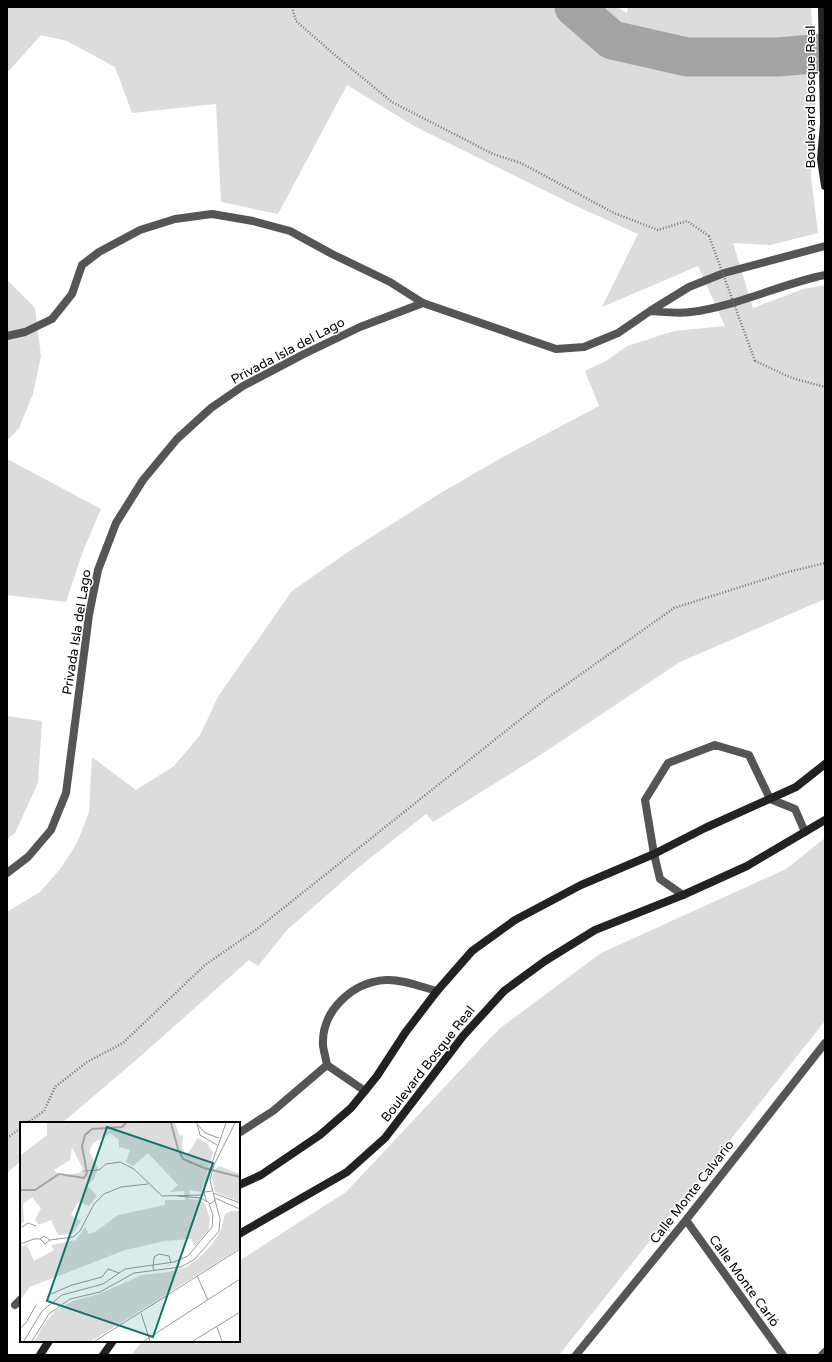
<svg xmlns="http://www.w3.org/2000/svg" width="832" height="1362" font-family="'Varela Round',sans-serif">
<rect width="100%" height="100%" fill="#fff"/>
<path fill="#dcdcdc" d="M7,7H617L627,13L628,7H811L816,100L810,146L811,176L818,233L770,245L733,243L753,308L803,289L825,285V599L680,662L545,752L433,822L426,814L359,867L287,930L258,966L249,960L135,1061L62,1123H21V1161L7,1173V912L40,892L61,868L77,843L89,812L92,757L136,790L174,766L200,735L219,695L292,591L348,552L439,494L501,458L599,406L585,371L606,361L627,346L674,331L725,326L698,266L602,307L638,234L576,206L414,126L347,85L278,214L221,202L216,104L132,113L115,67L67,41L41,35L7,73Z
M7,280L35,308L41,356L33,394L19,428L7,441Z
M7,459L101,509L83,551L66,602L7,595Z
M7,716L42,721L38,783L15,833L7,839Z
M825,838V1021L559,1355H131L143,1341H239V1261L346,1192L499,1029L601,953L786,869Z"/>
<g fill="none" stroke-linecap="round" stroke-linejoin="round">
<path stroke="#a3a3a3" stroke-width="39" d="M574,7L612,40L687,57H778L825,53"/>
<path stroke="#777" stroke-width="2.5" stroke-dasharray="1 2" stroke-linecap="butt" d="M292,7L296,21L336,56L392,102L493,154L521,163L614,213L658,230L687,221L709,236
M755,361L792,378L825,387
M27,1123L44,1111L55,1087L87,1062L123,1043L205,965L257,929L546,699L674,608L788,572L825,563
M7,1138L21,1128"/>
<path stroke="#555" stroke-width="8" d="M683,895L660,879L654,854L645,800L668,763L715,745L749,755L770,799L795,809L805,832"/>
<path stroke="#555" stroke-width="8" d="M651,311C664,312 679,314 691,312C738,306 780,284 825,275
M7,336L25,332L52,319L72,294L82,265L99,252L140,230L175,219L212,214L253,221L290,231L332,254L390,282L423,303L556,349L584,347L618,333L650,311L689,287L724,273L825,246
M7,873L28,857L51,830L66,793L89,615L98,570L116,523L143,480L177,439L211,408L243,386L304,354L360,327L423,303
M327,1065C326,1059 324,1052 323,1046C321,1011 352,982 386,980C403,979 421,987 437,991
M327,1065L365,1091
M239,1133L273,1111L327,1065
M686,1220L783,1355
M15,1305L21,1299
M576,1355L686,1220L825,1043
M822,1355L825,1352"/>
<path stroke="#222" stroke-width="8" d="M822,7L824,124L821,159L825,186
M239,1185L261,1175L320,1135L351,1108L377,1076L405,1033L437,991L472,951L515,920L581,885L654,854L705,828L796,787L825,764
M239,1234L347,1172L385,1138L463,1036L504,991L545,961L595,930L683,895L747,866L825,820
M40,1355L49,1341
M103,1355L113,1341"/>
<path stroke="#777" stroke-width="2.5" stroke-dasharray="1 2" stroke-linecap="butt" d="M709,236L755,361"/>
</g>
<g text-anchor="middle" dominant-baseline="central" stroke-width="3" stroke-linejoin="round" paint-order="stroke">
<g font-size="13" fill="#000" stroke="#fff">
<text transform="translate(811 97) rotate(-90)">Boulevard Bosque Real</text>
<text transform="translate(288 351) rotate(-28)">Privada Isla del Lago</text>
<text transform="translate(77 632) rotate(-81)">Privada Isla del Lago</text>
<text transform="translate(428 1064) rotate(-52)">Boulevard Bosque Real</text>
<text transform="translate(692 1192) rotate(-52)">Calle Monte Calvario</text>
<text transform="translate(744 1281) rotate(54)">Calle Monte Carló</text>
</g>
</g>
<g transform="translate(20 1122)">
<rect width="220" height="220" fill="#fff"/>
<path d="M27,1H155L160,14L163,13L162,24L166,34L178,16L187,21L193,31L181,70L170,68L169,77L181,78L185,81L190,97L189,107L175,124L171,117L145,119L105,128L10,165L0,178V124L7,123L14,139L34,128L31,123L56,118L65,105L69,112L75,110L98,93L145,83V78H165L164,69L150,70L158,63L128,31L113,44L106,40L110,28L99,25V18L90,11L73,21L69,29L78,46L74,57L67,63L77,74L69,84L58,80L51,93L61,99L52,112L38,113L31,98L19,103L15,98L21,86L12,75L3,82L4,100L0,103V34L27,13ZM52,25L63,47L60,51L40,54L34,48L50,38ZM199,44L220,52V80L195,70L192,56L195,47ZM211,89H220V126L72,219H15L22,205L36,188L53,179L79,172L122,153L149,150L166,145L179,136L193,121L201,108L205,92Z" fill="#dcdcdc" fill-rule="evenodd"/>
<path fill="none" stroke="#a3a3a3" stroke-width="2" d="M151,1L158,27L163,37L184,46L220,55M0,68H15L39,52L64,56L67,51L62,24L65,13L72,7L102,5L106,1"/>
<path fill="none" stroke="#999" stroke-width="1" d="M177,1L180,13L197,23M178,3L185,11L199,16M63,49L79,48L86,42L100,40L114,47L142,74L184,73M192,69L184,70L186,78L190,82L195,78L190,58L194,43L215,1M184,70L185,61L206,1M193,71L220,81M157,74L181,76L187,80M195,76L220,87M0,106L8,101L16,104M20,117L25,122L30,118L53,115L60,109L74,82L84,72L101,65L128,62M0,122L14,117H20L24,114L30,118M135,149L133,146L134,135L139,132L149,134L151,141M177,154L188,178M31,172L52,163L82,155L88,147L99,151M121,191L130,219M197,205L202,219M0,206L6,201L16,183M4,219L22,189L42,173L83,162L105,147L154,140L168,134L192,105L193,93L189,82M12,219L29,192L50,177L80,170L114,151L161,145L175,137L199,109L200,97L195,78M75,219L220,127M124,219L220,157M173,219L220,190"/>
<path fill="#0f766e" fill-opacity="0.15" stroke="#0f766e" stroke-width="2" d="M87,5L193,41L133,215L27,179Z"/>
<rect width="220" height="220" fill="none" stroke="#000" stroke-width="2"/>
</g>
<rect width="832" height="1362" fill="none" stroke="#000000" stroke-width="16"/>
</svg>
